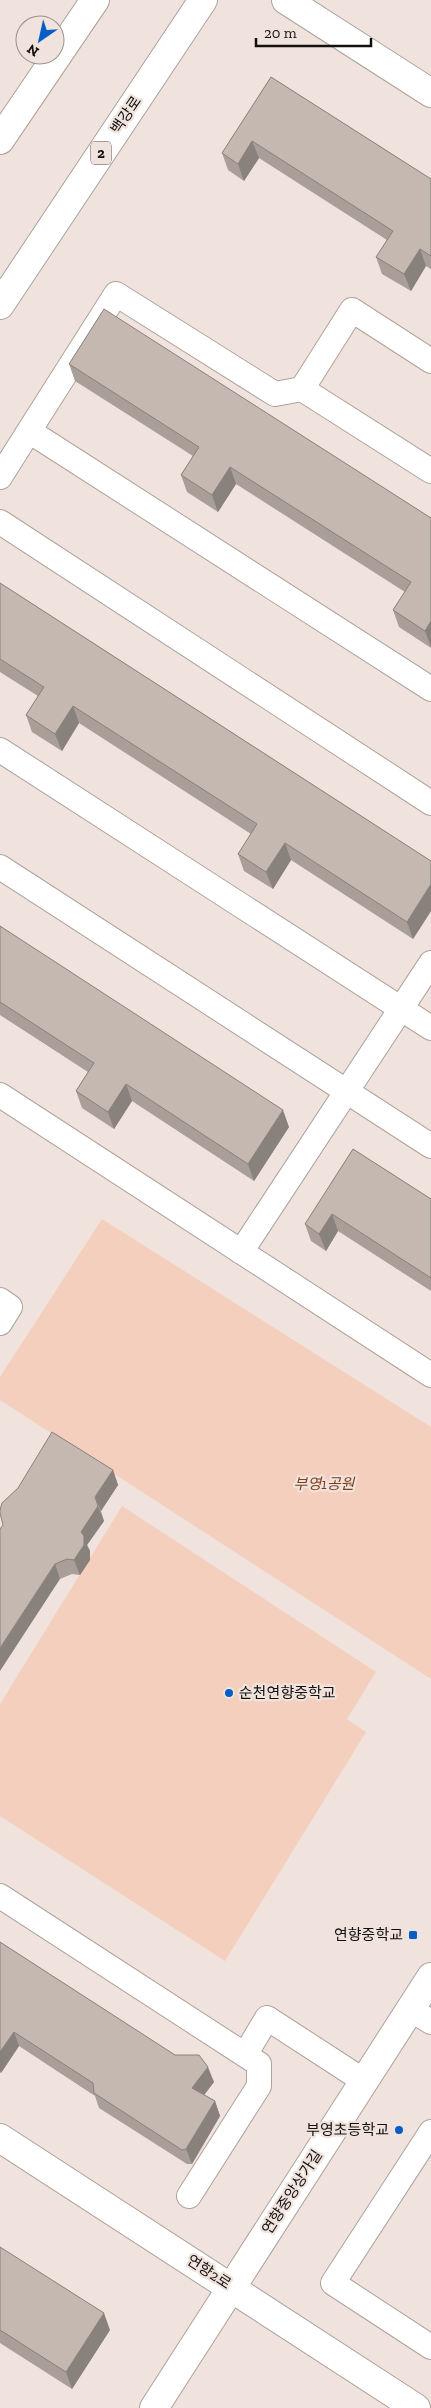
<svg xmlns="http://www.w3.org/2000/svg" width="431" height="2408" font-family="'Zilla Slab','Noto Sans KR',serif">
<rect width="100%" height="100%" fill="#f0e3dd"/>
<path fill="#f4cfbd" d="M102,1219L431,1427V1679L0,1400V1377Z
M122,1506L376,1672L347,1719L366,1732L225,1961L0,1816V1704Z"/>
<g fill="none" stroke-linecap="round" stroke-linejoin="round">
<defs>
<path id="service" d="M302,389L352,310L431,361
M29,431L116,294L275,394L302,389L431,471
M0,477L29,431L431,689
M0,522L431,803
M0,750L431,1028
M0,867L431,1146
M0,1095L431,1375
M241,1252L431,963
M0,1300L10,1307L0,1323
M0,1896L259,2064V2086L189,2196
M410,2009L431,2022
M245,2055L267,2018L364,2081
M431,2132L333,2283L431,2347"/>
<path id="tertiary" d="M286,0L431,93
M0,2138L416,2408
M154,2408L431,1977"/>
<path id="primary" d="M0,140L95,0
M0,305L203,0"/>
</defs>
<use href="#service" stroke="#aea29c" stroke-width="26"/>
<use href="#tertiary" stroke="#aea29c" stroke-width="30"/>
<use href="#primary" stroke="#aea29c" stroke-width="30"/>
<use href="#service" stroke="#fff" stroke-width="24"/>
<use href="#tertiary" stroke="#fff" stroke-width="28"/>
<use href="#primary" stroke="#fff" stroke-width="28"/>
</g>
<path fill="#a99e98" d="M271,77L431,179V269L426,266L411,291L382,274L376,257L387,240L259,158L244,181L228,170L222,153Z
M69,364L431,518V648L399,627L393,610L405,592L236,484L218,512L187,492L181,475L193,456L75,381Z
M0,583L431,861V911L413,939L291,860L273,889L244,871L238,854L251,834L79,723L62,751L32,732L26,715L38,696L0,672Z
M0,926L289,1127L254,1181L132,1101L114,1129L82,1108L76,1091L88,1072L0,1015Z
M353,1149L431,1199V1291L338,1231L326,1251L311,1241L305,1224Z
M113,1470L118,1485L101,1511L104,1521L87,1545L90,1551V1560L80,1575L72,1574L60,1579L0,1529Z
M0,1942L214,2082L204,2095L215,2101L220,2116L192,2164H187L99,2108L95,2096L19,2046L1,2073L0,2072Z
M0,2247L110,2330L72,2389L0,2343Z"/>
<path fill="#89817c" d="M252,141L259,158L244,181L238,164Z
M420,249L426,266L411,291L404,274Z
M230,467L236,484L218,512L212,495Z
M431,621V647L425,631Z
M73,706L79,723L62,751L55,734Z
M285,843L291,860L273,889L266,872Z
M431,884V911L413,939L407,922Z
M126,1084L132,1101L114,1129L108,1112Z
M283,1110L289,1127L254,1181L248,1164Z
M332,1214L338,1231L326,1251L319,1234Z
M113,1470L118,1485L101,1511L95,1497Z
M98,1506L104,1521L87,1545L90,1551V1560L80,1575L74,1560L81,1532Z
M55,1564L60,1579L0,1671V1648Z
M14,2032L19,2046L1,2073L0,2070V2052Z
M208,2067L214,2082L198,2103L192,2088Z
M215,2101L220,2116L192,2164L186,2149Z
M104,2313L110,2330L72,2389L66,2372Z"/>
<path fill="#c4b8b1" stroke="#89817c" d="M271,77L431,179V256L420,249L404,274L376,257L393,231L252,141L238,164L222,153Z
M104,309L431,518V621L425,631L393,610L411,582L230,467L212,495L181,475L199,447L69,364Z
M0,583L431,861V884L407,922L285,843L266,872L238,854L257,824L73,706L55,734L26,715L44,687L0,659Z
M0,926L283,1110L248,1164L126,1084L108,1112L76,1091L94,1063L0,1002Z
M353,1149L431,1199V1278L332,1214L319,1234L305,1224Z
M52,1432L113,1470L95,1497L98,1506L81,1532L84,1536V1545L74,1560L67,1559L55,1564L0,1648V1529L3,1525L0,1513V1510L2,1503L18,1488Z
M0,1942L175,2055H199L208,2067L192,2088L215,2101L186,2149L182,2150L94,2093L93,2083L14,2032L0,2052Z
M0,2247L104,2313L66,2372L0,2330Z"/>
<g fill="#065dc6" stroke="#f0e3dd" stroke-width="2">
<circle cx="229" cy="1693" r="5"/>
<rect x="408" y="1930" width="10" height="10" rx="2.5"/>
<circle cx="399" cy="2130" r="5"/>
</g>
<g text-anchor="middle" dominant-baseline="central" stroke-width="4.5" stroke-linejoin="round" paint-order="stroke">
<rect fill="#f0e3dd" stroke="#564f4c" stroke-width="1" x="91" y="141.5" width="20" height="23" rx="4"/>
<g font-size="14" font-weight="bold" fill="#14100e">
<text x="101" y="153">2</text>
</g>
<g font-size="15" fill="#14100e" stroke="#f0e3dd">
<text transform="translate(126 115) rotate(-56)">백강로</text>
<text transform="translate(292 2192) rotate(-57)">연향중앙상가길</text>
<text transform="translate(209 2272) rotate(33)">연향2로</text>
</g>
<g font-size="15" font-style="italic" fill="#80401a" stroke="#f0e3dd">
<text x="324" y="1484">부영1공원</text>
</g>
<g font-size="15" fill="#14100e" stroke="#f0e3dd" text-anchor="end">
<text x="239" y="1693" text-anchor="start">순천연향중학교</text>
<text x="403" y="1935">연향중학교</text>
<text x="389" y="2130">부영초등학교</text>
</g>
</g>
<g transform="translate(40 40) rotate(214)"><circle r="24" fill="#f0e3dd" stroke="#988f8a"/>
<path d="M0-4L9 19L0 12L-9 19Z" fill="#065dc6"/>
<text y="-8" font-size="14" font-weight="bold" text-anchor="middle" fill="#14100e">N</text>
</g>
<path d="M256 38v8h115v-8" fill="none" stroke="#14100e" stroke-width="2.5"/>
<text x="264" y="38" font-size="15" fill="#14100e" stroke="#f0e3dd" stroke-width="4" paint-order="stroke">20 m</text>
</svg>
